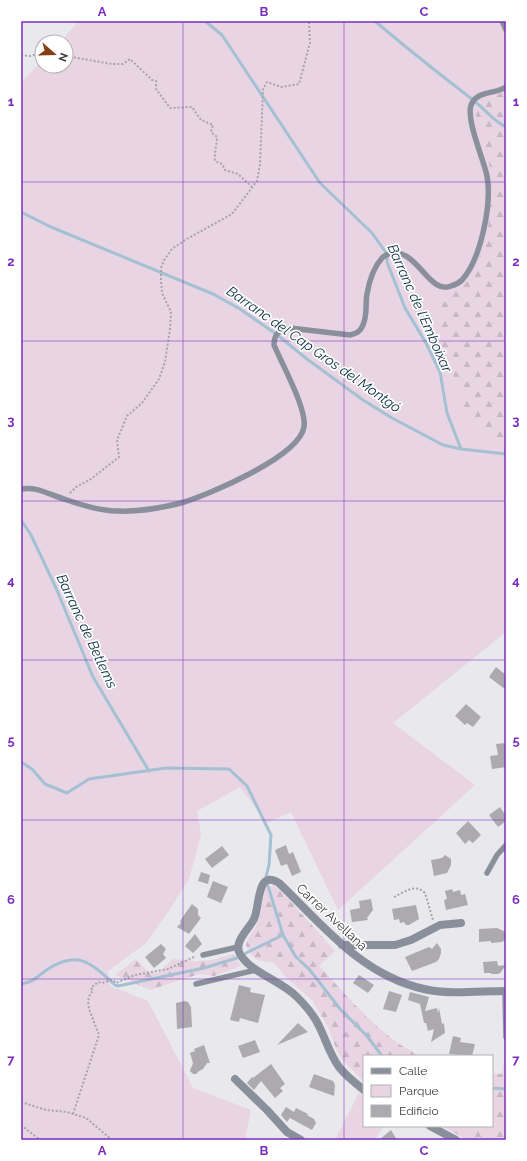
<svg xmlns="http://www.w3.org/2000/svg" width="527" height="1161" font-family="Raleway,sans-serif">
<defs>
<pattern id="forest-firs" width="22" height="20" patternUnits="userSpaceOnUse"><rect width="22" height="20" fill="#e8d4e3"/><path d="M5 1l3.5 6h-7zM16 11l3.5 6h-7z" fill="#c8b7c4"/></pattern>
</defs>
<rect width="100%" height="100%" fill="#e8e8ed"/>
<path fill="#e8d4e3" d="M79,21H506V632L393,723L475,785L338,910L291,812L267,823L240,787L197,811L201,835L189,879L168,912L146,943L108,971L110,986L148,1001L193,1088L251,1110L245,1140H21V83L42,61V66H66V42H60Z
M359,1093L364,1096V1126H383L375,1140H335Z"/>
<path fill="url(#forest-firs)" d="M506,91V441L472,430L466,416L448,359L431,327L437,317L435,303L458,289L478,263L488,230L492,180L487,151L476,115L479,102Z
M274,886L282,892L335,951L319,966C350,998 380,1038 421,1056H364V1082L341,1058L335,1046L329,1029L313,1001L286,977L273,962C258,962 253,960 246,945C248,936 256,929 259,920C263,909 262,898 266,888Z
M233,954L241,966L214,976L200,974L183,979L150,990C138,985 127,979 115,975L136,959L149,973L161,972L165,966L173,959L196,961L211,960Z
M506,1046V1140H467L442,1126H492V1073L502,1074Z"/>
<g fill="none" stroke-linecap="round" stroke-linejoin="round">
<path stroke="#a4c1d3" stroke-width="3" d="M205,21L222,35L320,183L372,233L387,254V262L405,308L426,343L440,372L447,413L461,449L506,454
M375,21C407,49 440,74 473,100C484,108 493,121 506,127
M21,212L51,227L213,294L240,309L276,334L307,359L363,400L392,418L443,445L461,449
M21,520L31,535L56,588L93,677L149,771
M21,762L32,769L45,784L67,793L89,779L166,768L229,769L247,786L271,835L269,865L266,877
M268,886L283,935L296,957L309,969L340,1009L367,1036L382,1056
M246,953L283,935
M21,984C33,982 36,978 45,971C77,949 90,962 115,985L118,986L204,968L237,958
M492,1088L506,1089"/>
</g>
<path fill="#acaaae" d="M496,667L506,675V690L489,677Z
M466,704L481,717L473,727L467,723L465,725L455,716Z
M506,743V767L492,769L490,756L498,755L496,744Z
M500,807L506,816V821L498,827L489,815Z
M468,821L481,835L473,843L469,840L465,844L456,833Z
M286,845L289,854L293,852L301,872L292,876L287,864L281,866L275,850Z
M222,846L229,855L212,868L205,859Z
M445,855L451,859V865L447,873L434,876L431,860L442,858Z
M201,872L210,875L208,884L198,881Z
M213,881L228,887L221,903L207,897Z
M452,889L453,892L460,890L461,895L465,894L468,905L446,910L444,900L447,899L445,891Z
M371,899L373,910L367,918L368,920L352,922L350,910L360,908L359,901Z
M192,904L198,909V915L201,918L189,934L177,927L181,923L180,921Z
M416,905L419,919L409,925H406L404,922L400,923L399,919L394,920L392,909Z
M497,928L506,932L505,940L502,942L491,943V941L479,942V929Z
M195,934L202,944L193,953L185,946Z
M437,943L441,949V953L439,959L436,962L412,971L405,957L429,947L432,949Z
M161,944L166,949L163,954L166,958L154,968L145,957Z
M497,961L498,966L506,965L500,973L498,974H491V973H484L483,962Z
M359,975L374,985L368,993L353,983Z
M239,985L251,988L250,992L265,995L258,1023L240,1018L239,1022L230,1020Z
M389,991L402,995L396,1012L383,1009Z
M410,992L429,997L425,1011L437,1008L438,1013L439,1008L442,1024L444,1023L445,1033L431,1042L434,1029L428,1031L426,1023H424L420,1004L408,1000Z
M185,1001L188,1002L191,1007L192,1027L177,1029L176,1003Z
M298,1023L308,1032L277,1045Z
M453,1036L461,1038L460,1042L475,1044L472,1056L449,1054Z
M255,1040L260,1052L243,1058L238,1046Z
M204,1045L210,1063H207L203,1069L199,1071L196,1074H193L190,1071L193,1063L190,1053L195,1051L194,1049Z
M271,1064L285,1084L280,1088L283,1091L275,1098L261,1081L254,1090L247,1083L252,1077L253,1078Z
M314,1074L333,1081L335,1085L334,1096L309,1087Z
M286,1107L294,1112L296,1108L308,1114L307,1115L314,1119L316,1123L312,1130L290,1118L287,1122L281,1115Z
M391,1130L397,1140H379Z"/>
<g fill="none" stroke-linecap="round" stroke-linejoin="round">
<path stroke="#a5a5a9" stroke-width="2" stroke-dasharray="2 2" stroke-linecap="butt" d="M21,55L30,56L42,53
M66,56L112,64H123L130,59L152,80L156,81V89L170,108L192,107L201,120L213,125L211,132L217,137C217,145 214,153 215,161L222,164L225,170L238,174L253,188
M70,493L76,487L91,479L119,457L117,440L127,416L142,403L159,379L165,362L170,329L171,312L162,293L161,281V268L164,260L172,249L185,240L232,214L257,181L260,164L263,89L267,82L281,87L299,84L310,43L309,21
M394,897C404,892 416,883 425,893L433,920
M21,1102L46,1110L67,1112L86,1118L112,1140
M73,1114L99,1035L89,1009L88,1001L90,994L93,991L91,988L98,982L102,983L113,980L116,983L135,975L168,969L196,956
M21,1125L40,1140"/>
<path stroke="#89909b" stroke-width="5.5" d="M502,21L506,30
M21,489C37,486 50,495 64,499C81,505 101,511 118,511C138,512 161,508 181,503C208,495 299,457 304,427C307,409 282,364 274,345C274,334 279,330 290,328L350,335C355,334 360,332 362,327C368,317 365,305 367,294C369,282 373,268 382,258C385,255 388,254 392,253C418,250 429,295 451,286C455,285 459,283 462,280C481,259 492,204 487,176C484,160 464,116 472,103C478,91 495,94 506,87
M487,873L497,855L506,845
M203,955L238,947
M196,984L256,970
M505,991L506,1037"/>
<path stroke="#89909b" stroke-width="8" d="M342,945H395L411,940L440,925L461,923
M235,1079L267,1110L287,1132L301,1140
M364,1090C355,1083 346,1076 339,1067C330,1055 326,1040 319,1026C314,1015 306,1006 297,997C280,980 251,973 240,954C233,942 249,929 254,919C260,908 256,868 279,883C323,925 361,975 424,989C448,995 481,991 506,991
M430,1126L456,1140"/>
</g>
<path fill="none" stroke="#7b2cbf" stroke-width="1" stroke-opacity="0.55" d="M183,21V1140M344,21V1140M21,182H506M21,341H506M21,501H506M21,660H506M21,820H506M21,979H506"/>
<g text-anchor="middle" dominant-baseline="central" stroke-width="3.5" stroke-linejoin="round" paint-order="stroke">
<g font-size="13" fill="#3c3c3e" stroke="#fff">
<text transform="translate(332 917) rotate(43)">Carrer Avellana</text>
</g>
<g font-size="14" font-style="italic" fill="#052d41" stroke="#fff">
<text transform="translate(420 308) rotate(66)">Barranc de l'Emboixar</text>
<text transform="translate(314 349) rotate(35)">Barranc del Cap Gros del Montgó</text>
<text transform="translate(87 631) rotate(65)">Barranc de Betlems</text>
</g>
</g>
<rect width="527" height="1161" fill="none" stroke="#ffffff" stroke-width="44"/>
<rect x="363" y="1055" width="130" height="72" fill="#ffffff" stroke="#b1b1b2"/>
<rect x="371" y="1068" width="20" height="6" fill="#89909b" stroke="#b1b1b2"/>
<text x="399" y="1075" font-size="12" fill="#3c3c3e">Calle</text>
<rect x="371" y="1085" width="20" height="12" fill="#e8d4e3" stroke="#b1b1b2"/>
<text x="399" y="1095" font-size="12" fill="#3c3c3e">Parque</text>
<rect x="371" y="1105" width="20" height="12" fill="#acaaae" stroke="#b1b1b2"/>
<text x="399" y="1115" font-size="12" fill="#3c3c3e">Edificio</text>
<g transform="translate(54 54) rotate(110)"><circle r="19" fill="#ffffff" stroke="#b1b1b2"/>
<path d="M0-3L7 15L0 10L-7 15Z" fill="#843f15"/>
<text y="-6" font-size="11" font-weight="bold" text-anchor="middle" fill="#3c3c3e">N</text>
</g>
<rect x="22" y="22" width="483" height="1117" fill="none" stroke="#7b2cbf" stroke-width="1.5"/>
<g font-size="13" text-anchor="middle" font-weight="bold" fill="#7b2cbf">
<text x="102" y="16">A</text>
<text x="264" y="16">B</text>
<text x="424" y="16">C</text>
<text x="11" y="106">1</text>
<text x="516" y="106">1</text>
<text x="11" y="266">2</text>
<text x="516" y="266">2</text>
<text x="11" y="425">3</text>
<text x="516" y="425">3</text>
<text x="11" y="585">4</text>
<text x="516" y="585">4</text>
<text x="11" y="745">5</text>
<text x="516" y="745">5</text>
<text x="11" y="904">6</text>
<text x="516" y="904">6</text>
<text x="11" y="1064">7</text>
<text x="516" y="1064">7</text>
<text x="102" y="1155">A</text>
<text x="264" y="1155">B</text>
<text x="424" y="1155">C</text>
</g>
</svg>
